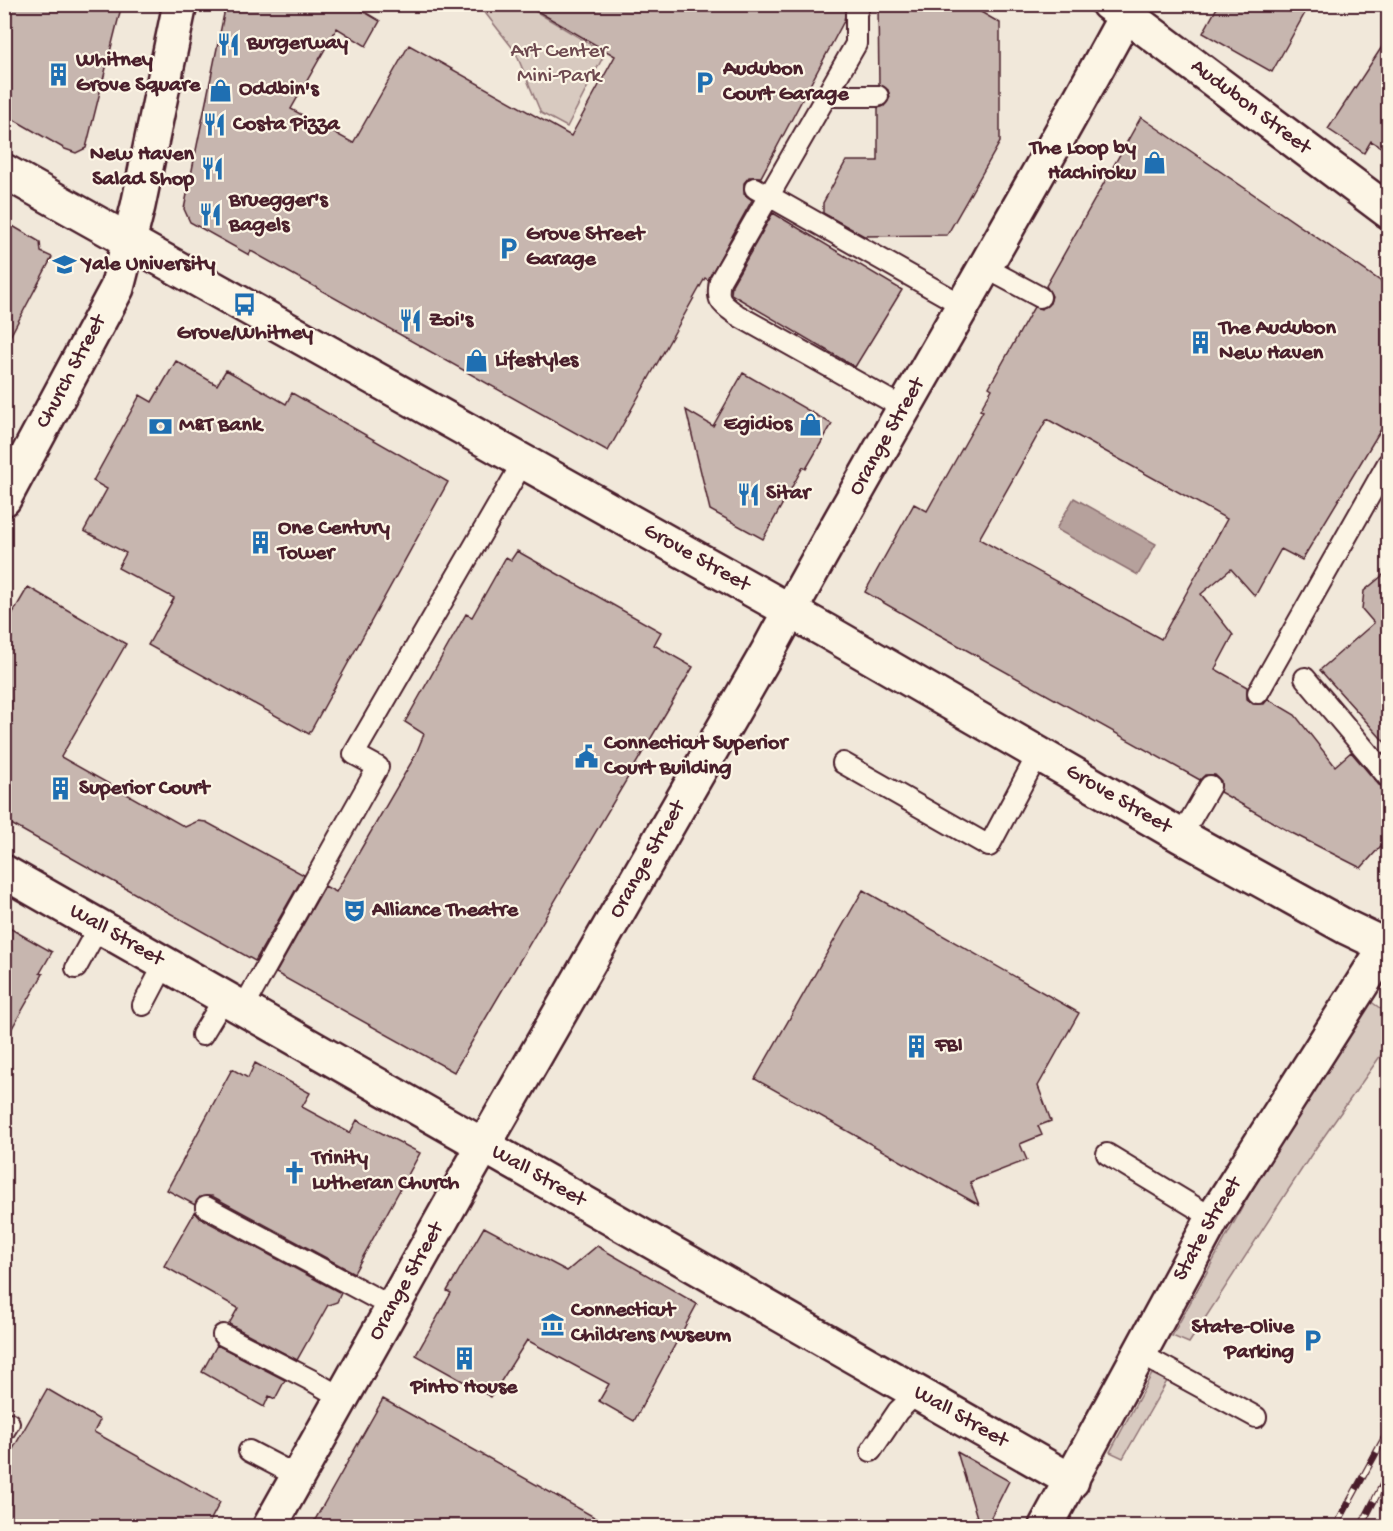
<svg xmlns="http://www.w3.org/2000/svg" width="1393" height="1531" font-family="'Gochi Hand',sans-serif">
<rect width="100%" height="100%" fill="#f1e8da"/>
<filter id="ink" filterUnits="userSpaceOnUse"><feTurbulence type="fractalNoise" baseFrequency=".0167" numOctaves="2"/><feDisplacementMap in="SourceGraphic" scale="12" xChannelSelector="R" yChannelSelector="G"/><feConvolveMatrix kernelMatrix="1 2 1 2 8 2 1 2 1" color-interpolation-filters="sRGB"/></filter>
<g filter="url(#ink)">
<path fill="#d8cac0" stroke="#917476" stroke-width="1.5" d="M479,5H525L605,53L567,127L541,113L515,51Z
M1370,1001L1388,1014V1045L1311,1155L1189,1343L1172,1336L1272,1153Z
M1152,1374L1167,1381L1123,1458L1110,1452Z"/>
<path fill="#b6a19c" stroke="#8b6d6f" stroke-width="1.5" d="M1074,498L1156,544L1138,575L1056,529Z"/>
<path fill="#c7b6af" stroke="#4a1f2b" stroke-width="1.5" fill-rule="evenodd" d="M4,4H122L86,148L76,153L65,149L4,114Z
M226,4H351L380,21L366,46L337,28L291,109L353,143L409,45L571,136L615,56L525,4H847L844,21L761,177H749L744,183V194L752,200L708,280L705,278L608,451L251,251L249,255L190,222L184,209Z
M878,4H967L1000,23V142L947,235L864,236L823,213V203L846,161H878V108L884,106L890,97L888,90L879,84Z
M1219,4H1310L1272,72L1203,33Z
M1389,36V152L1371,141L1364,153L1328,129Z
M1141,117L1389,287V416L1302,560L1281,549L1255,596L1231,569L1201,594L1233,635L1215,669L1247,687V699L1253,704H1264L1268,699L1295,715L1335,766L1351,752L1379,785L1389,789V837L1361,868L1290,832L1220,792L1221,781L1215,775H1205L1200,780L936,633L865,592L914,504L927,511L983,411L980,410L992,389L989,387L1034,307L1041,309L1050,303L1052,296L1046,286ZM1047,419L1227,519L1161,639L979,539Z
M773,213L902,290L855,367L731,294L732,285Z
M4,221L40,242L41,252L52,257L4,348Z
M176,361L217,385L226,370L286,404L292,393L448,482L309,734L148,645L174,598L118,568L126,553L84,531L107,489L93,481L140,395L152,402Z
M743,373L832,424L806,469L803,467L763,539L710,510L686,410L713,426Z
M517,551L661,632L654,645L693,667L454,1072L276,973L325,886L336,892L415,756L424,734L405,722L466,614L472,617L506,557L511,560Z
M1389,570V747L1320,670L1374,623L1362,609L1364,591Z
M28,587L126,644L61,757L185,827L198,821L206,822L304,875L255,961L4,820V628Z
M863,890L1079,1013L1038,1086L1051,1121L1038,1126L1042,1135L1020,1144L1027,1160L970,1182L979,1205L755,1079Z
M4,925L52,952L40,973L43,974L4,1042Z
M255,1063L310,1093L302,1107L350,1133L357,1120L420,1153L354,1273L212,1196L200,1197L195,1205L167,1190L232,1069L248,1078Z
M195,1212L200,1218L341,1293L337,1302L328,1305L297,1360L229,1324L238,1308L164,1266Z
M484,1227L567,1271L597,1246L697,1304L634,1421L599,1401L609,1384L527,1340L491,1397L416,1355L451,1293L447,1291Z
M217,1345L285,1380L275,1399L269,1396L264,1407L202,1372Z
M47,1389L100,1420L94,1432L220,1502L207,1527H4V1465Z
M383,1399L612,1527H311Z
M957,1452L1009,1481L986,1527H980Z"/>
<g fill="none" stroke-linecap="round" stroke-linejoin="round">
<defs>
<path id="lane" d="M860,4L856,13V44L720,281C716,301 721,303 737,315L905,409
M827,96H878
M755,188L964,306
M986,268L1040,297
M1305,678L1388,777
M1258,693L1388,463
M843,763L989,846L1038,754
M1181,836L1210,786
M76,968L99,926
M143,1005L165,963
M243,1008L378,767L354,754L523,462
M202,1035L225,997
M1107,1154L1213,1218
M206,1207L392,1307
M223,1335L311,1380L342,1398
M1140,1354L1256,1417
M4,1431L9,1423
M249,1451L299,1477
M871,1451L898,1411L917,1393"/>
<g id="street">
<path id="s1" d="M1108,4L1127,15L1388,211"/>
<path id="s2" d="M4,872L1072,1481"/>
</g>
<g id="secondary">
<path id="s3" d="M129,241L826,631L1181,836L1346,927L1388,947"/>
<path id="s4" d="M270,1526L468,1173L768,651C886,433 1015,222 1132,4"/>
</g>
<g id="primary">
<path d="M4,171L129,241"/>
<path id="s5" d="M4,499L117,288L138,206L180,4"/>
<path id="s6" d="M1046,1526L1213,1218L1388,943"/>
</g>
</defs>
<use href="#lane" stroke="#4a1f2b" stroke-width="24"/>
<use href="#street" stroke="#4a1f2b" stroke-width="38"/>
<use href="#secondary" stroke="#4a1f2b" stroke-width="38"/>
<use href="#primary" stroke="#4a1f2b" stroke-width="38"/>
<use href="#lane" stroke="#fcf5e5" stroke-width="20"/>
<use href="#street" stroke="#fcf5e5" stroke-width="33"/>
<use href="#secondary" stroke="#fcf5e5" stroke-width="33"/>
<use href="#primary" stroke="#fcf5e5" stroke-width="33"/>
<defs>
<path id="rail" d="M1336,1526L1388,1431
M1361,1526L1388,1474"/>
</defs>
<use href="#rail" stroke="#4a1f2b" stroke-width="7"/>
<use href="#rail" stroke="#fcf5e5" stroke-width="4.5" stroke-dasharray="14" stroke-linecap="butt"/>
</g>
</g>
<defs>
<symbol id="restaurant-bare" viewBox="-9 -9 18 18"><path d="M-5-6h1v4h1v-4h1v4h1v-4h1v5L-1.5 .5V6h-2V.5L-5-1ZM5-6V6H3V1.5H1.5Q1.5-4 5-6Z" fill="#1f6fb2" stroke="#fcf5e5" stroke-width="2.5" paint-order="stroke"/></symbol>
<symbol id="building-bare" viewBox="-9 -9 18 18"><path d="M-4-6H4V6H1V3H-1V6H-4ZM-2.5-4.3h1.7v1.8h-1.7ZM.8-4.3h1.7v1.8H.8ZM-2.5-1h1.7V.8h-1.7ZM.8-1h1.7V.8H.8Z" fill="#1f6fb2" stroke="#fcf5e5" stroke-width="2.5" paint-order="stroke"/></symbol>
<symbol id="parking-bare" viewBox="-9 -9 18 18"><path d="M-3.5-5.5H1a3.5 3.5 0 0 1 0 7H-1V5.5H-3.5ZM-1-3.4V-.6H.8a1.4 1.4 0 0 0 0-2.8Z" fill="#1f6fb2" stroke="#fcf5e5" stroke-width="2.5" paint-order="stroke"/></symbol>
<symbol id="shop-bare" viewBox="-9 -9 18 18"><path d="M-5-2.5h2.3a2.7 3.5 0 0 1 5.4 0H5L5.5 6h-11ZM-1.5-2.5h3a1.5 2.3 0 0 0-3 0Z" fill="#1f6fb2" stroke="#fcf5e5" stroke-width="2.5" paint-order="stroke"/></symbol>
<symbol id="university-bare" viewBox="-9 -9 18 18"><path d="M0-5L7-2L0 1L-7-2ZM-4 1L0 2.5L4 1V4Q0 6-4 4Z" fill="#1f6fb2" stroke="#fcf5e5" stroke-width="2.5" paint-order="stroke"/></symbol>
<symbol id="bus-bare" viewBox="-9 -9 18 18"><path d="M-5-6H5V4H4V6H2V4H-2V6H-4V4H-5ZM-3.5-4V0h7V-4ZM-3.5 1.2v1.5H-2V1.2ZM2 1.2v1.5H3.5V1.2Z" fill="#1f6fb2" stroke="#fcf5e5" stroke-width="2.5" paint-order="stroke"/></symbol>
<symbol id="bank-bare" viewBox="-9 -9 18 18"><path d="M-6-4H6V4H-6ZM0-2.3a2.3 2.3 0 1 0 0 4.6a2.3 2.3 0 1 0 0-4.6Z" fill="#1f6fb2" stroke="#fcf5e5" stroke-width="2.5" paint-order="stroke"/></symbol>
<symbol id="civic-bare" viewBox="-9 -9 18 18"><path d="M-.6-6.5H3V-4.5H.6V-3L4-1V1h2V6H-6V1h2V-1L-.6-3ZM-1.2 2.5V6h2.4V2.5Z" fill="#1f6fb2" stroke="#fcf5e5" stroke-width="2.5" paint-order="stroke"/></symbol>
<symbol id="theatre-bare" viewBox="-9 -9 18 18"><path d="M-5-5.5Q0-4 5-5.5V0Q5 5 0 6Q-5 5-5 0ZM-3.3-2.5H-1v1.5H-3.3ZM1-2.5H3.3v1.5H1ZM-2.8 1Q0 5.5 2.8 1Z" fill="#1f6fb2" stroke="#fcf5e5" stroke-width="2.5" paint-order="stroke"/></symbol>
<symbol id="church-bare" viewBox="-9 -9 18 18"><path d="M-1.2-6h2.4v3.5h3.3v2.4h-3.3V6h-2.4V-.1h-3.3v-2.4h3.3Z" fill="#1f6fb2" stroke="#fcf5e5" stroke-width="2.5" paint-order="stroke"/></symbol>
<symbol id="museum-bare" viewBox="-9 -9 18 18"><path d="M0-6L6-3V-2H-6V-3ZM-5-1h2V3h-2ZM-1-1h2V3h-2ZM3-1h2V3H3ZM-6 4H6V6H-6Z" fill="#1f6fb2" stroke="#fcf5e5" stroke-width="2.5" paint-order="stroke"/></symbol>
</defs>
<g fill-rule="evenodd">
<use href="#restaurant-bare" x="212" y="28" width="33" height="33"/>
<use href="#building-bare" x="42" y="58" width="33" height="33"/>
<use href="#parking-bare" x="688" y="66" width="33" height="33"/>
<use href="#shop-bare" x="204" y="74" width="33" height="33"/>
<use href="#restaurant-bare" x="198" y="108" width="33" height="33"/>
<use href="#shop-bare" x="1138" y="146" width="33" height="33"/>
<use href="#restaurant-bare" x="196" y="152" width="33" height="33"/>
<use href="#restaurant-bare" x="194" y="198" width="33" height="33"/>
<use href="#parking-bare" x="492" y="232" width="33" height="33"/>
<use href="#university-bare" x="48" y="248" width="33" height="33"/>
<use href="#bus-bare" x="228" y="288" width="33" height="33"/>
<use href="#restaurant-bare" x="394" y="304" width="33" height="33"/>
<use href="#building-bare" x="1184" y="326" width="33" height="33"/>
<use href="#shop-bare" x="460" y="344" width="33" height="33"/>
<use href="#shop-bare" x="794" y="408" width="33" height="33"/>
<use href="#bank-bare" x="144" y="410" width="33" height="33"/>
<use href="#restaurant-bare" x="732" y="478" width="33" height="33"/>
<use href="#building-bare" x="244" y="526" width="33" height="33"/>
<use href="#civic-bare" x="570" y="740" width="33" height="33"/>
<use href="#building-bare" x="44" y="772" width="33" height="33"/>
<use href="#theatre-bare" x="338" y="894" width="33" height="33"/>
<use href="#building-bare" x="900" y="1030" width="33" height="33"/>
<use href="#church-bare" x="278" y="1156" width="33" height="33"/>
<use href="#museum-bare" x="536" y="1308" width="33" height="33"/>
<use href="#parking-bare" x="1296" y="1324" width="33" height="33"/>
<use href="#building-bare" x="448" y="1342" width="33" height="33"/>
</g>
<g text-anchor="middle" dominant-baseline="central" stroke-width="4.5" stroke-linejoin="round" paint-order="stroke">
<g font-size="22" font-weight="bold" fill="#4a1f2b" stroke="#fcf5e5" text-anchor="start">
<text x="247" y="44">Burgerway</text>
<text x="76" y="61">Whitney<tspan x="76" dy="25">Grove Square</tspan></text>
<text x="723" y="70">Audubon<tspan x="723" dy="25">Court Garage</tspan></text>
<text x="239" y="90">Oddbin's</text>
<text x="233" y="125">Costa Pizza</text>
<text x="1136" y="149" text-anchor="end">The Loop by<tspan x="1136" dy="25">Hachiroku</tspan></text>
<text x="194" y="155" text-anchor="end">New Haven<tspan x="194" dy="25">Salad Shop</tspan></text>
<text x="229" y="201">Bruegger's<tspan x="229" dy="25">Bagels</tspan></text>
<text x="526" y="235">Grove Street<tspan x="526" dy="25">Garage</tspan></text>
<text x="82" y="265">Yale University</text>
<text x="429" y="321">Zoi's</text>
<text x="1219" y="329">The Audubon<tspan x="1219" dy="25">New Haven</tspan></text>
<text x="245" y="334" text-anchor="middle">Grove/Whitney</text>
<text x="495" y="361">Lifestyles</text>
<text x="792" y="425" text-anchor="end">Egidios</text>
<text x="179" y="426">M&amp;T Bank</text>
<text x="766" y="494">Sitar</text>
<text x="278" y="529">One Century<tspan x="278" dy="25">Tower</tspan></text>
<text x="604" y="744">Connecticut Superior<tspan x="604" dy="25">Court Building</tspan></text>
<text x="79" y="789">Superior Court</text>
<text x="372" y="911">Alliance Theatre</text>
<text x="935" y="1046">FBI</text>
<text x="312" y="1159">Trinity<tspan x="312" dy="25">Lutheran Church</tspan></text>
<text x="571" y="1311">Connecticut<tspan x="571" dy="25">Childrens Museum</tspan></text>
<text x="1294" y="1328" text-anchor="end">State-Olive<tspan x="1294" dy="25">Parking</tspan></text>
<text x="464" y="1388" text-anchor="middle">Pinto House</text>
</g>
<g font-size="22" fill="#6e4a50" stroke="#fcf5e5">
<text x="559" y="52">Art Center<tspan x="559" dy="25">Mini-Park</tspan></text>
</g>
<g font-size="22" fill="#4a1f2b" stroke="#fcf5e5">
<text stroke="none"><textPath href="#s1" startOffset="176">Audubon Street</textPath></text>
<text stroke="none"><textPath href="#s5" startOffset="144">Church Street</textPath></text>
<text stroke="none"><textPath href="#s4" startOffset="1252">Orange Street</textPath></text>
<text stroke="none"><textPath href="#s3" startOffset="650">Grove Street</textPath></text>
<text stroke="none"><textPath href="#s3" startOffset="1136">Grove Street</textPath></text>
<text stroke="none"><textPath href="#s4" startOffset="766">Orange Street</textPath></text>
<text stroke="none"><textPath href="#s2" startOffset="129">Wall Street</textPath></text>
<text stroke="none"><textPath href="#s2" startOffset="615">Wall Street</textPath></text>
<text stroke="none"><textPath href="#s6" startOffset="338">State Street</textPath></text>
<text stroke="none"><textPath href="#s4" startOffset="280">Orange Street</textPath></text>
<text stroke="none"><textPath href="#s2" startOffset="1101">Wall Street</textPath></text>
</g>
</g>
<rect width="1393" height="1531" fill="none" stroke="#fcf5e5" stroke-width="24"/>
<rect x="12" y="12" width="1369" height="1507" fill="none" stroke="#4a1f2b" stroke-width="2" filter="url(#ink)"/>
</svg>
